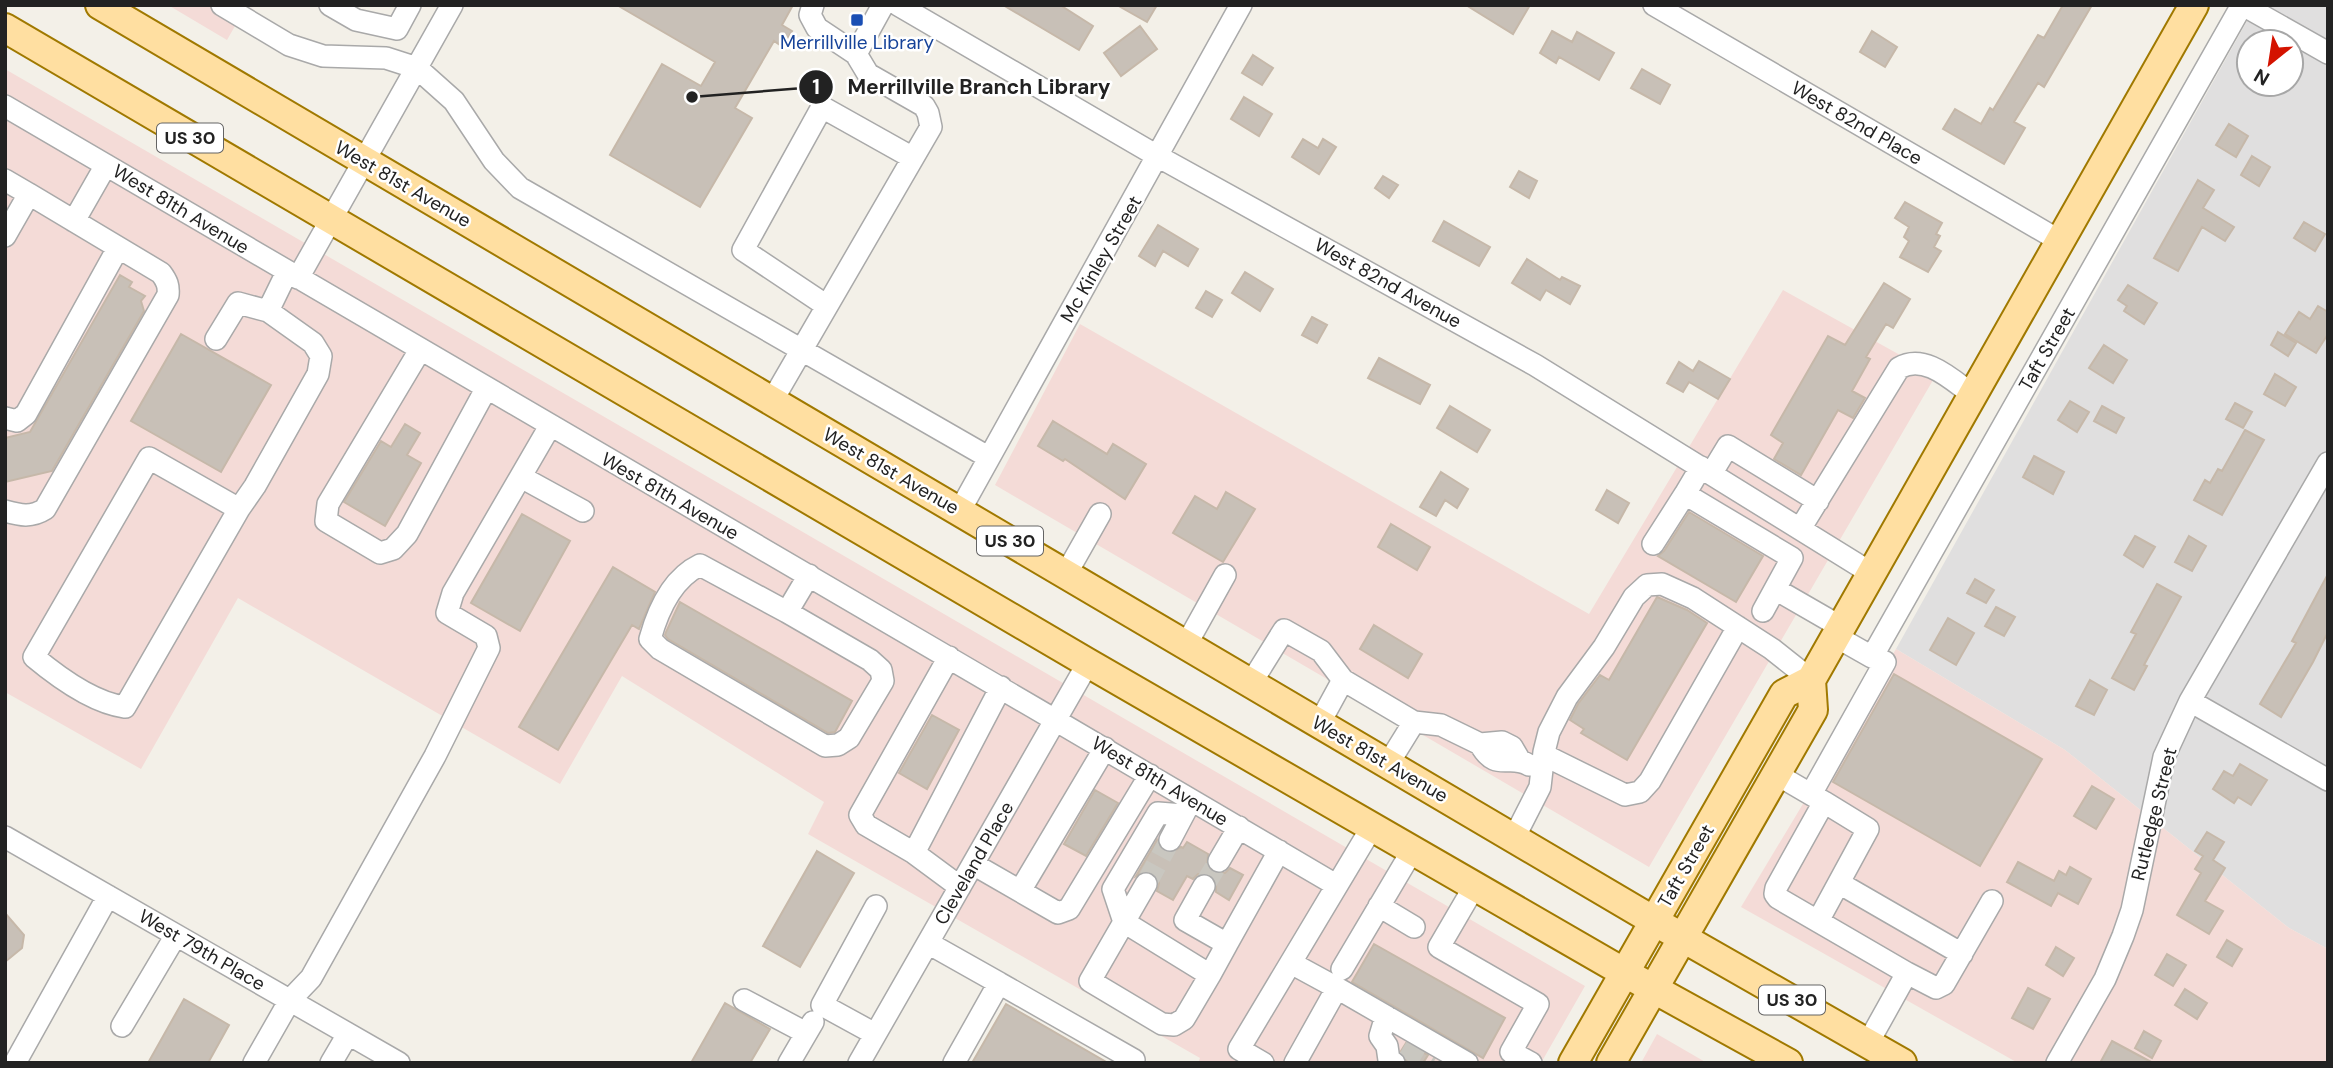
<svg xmlns="http://www.w3.org/2000/svg" width="2333" height="1068" font-family="'DM Sans',sans-serif">
<rect width="100%" height="100%" fill="#f3f0e8"/>
<path fill="#e0dfdf" fill-rule="evenodd" d="M2256,5H2328V949L2289,928L2065,750L1896,649ZM2249,42H2291V84H2249Z"/>
<path fill="#f4dbd7" d="M168,5H247L227,40Z
M5,69L1585,986L1541,1063H1198L1200,1058L808,834L824,802L622,676L560,784L238,598L141,769L5,692Z
M1783,290L1936,375L1649,867L995,485L1080,324L1589,614Z
M1896,649L2065,750L2289,928L2328,949V1063H2018L1741,907Z
M1657,1034L1707,1063H1641Z"/>
<path fill="#c8c0b7" stroke="#c6b8a9" stroke-width="2" d="M617,5H793L782,25L792,31L783,47L774,41L735,108L752,118L700,207L610,155L662,64L701,86L715,62Z
M1003,5H1060L1093,26L1079,50Z
M1117,5H1157L1147,22Z
M1466,5H1530L1513,34Z
M2063,5H2092L2044,87L2038,83L2014,122L2025,128L2004,164L1943,129L1955,109L1981,124L1990,108L1993,110L2038,35L2044,38Z
M1140,26L1157,49L1121,76L1104,53Z
M1552,31L1572,42L1577,32L1614,53L1599,80L1559,57L1556,63L1540,53Z
M1872,31L1897,47L1885,67L1860,52Z
M1253,55L1273,68L1262,85L1242,73Z
M1642,69L1670,85L1660,104L1631,88Z
M1244,97L1272,114L1259,136L1231,119Z
M2229,124L2248,136L2236,157L2216,145Z
M1303,139L1318,148L1323,139L1336,147L1319,174L1292,157Z
M2252,156L2270,167L2259,186L2241,175Z
M1519,171L1537,181L1529,198L1510,187Z
M1383,176L1398,185L1389,198L1375,188Z
M2198,180L2214,190L2203,208L2234,227L2225,241L2202,227L2178,271L2154,258Z
M1905,202L1942,223L1936,234L1940,236L1934,247L1941,251L1928,272L1900,257L1909,241L1904,237L1909,227L1895,218Z
M1444,221L1490,247L1479,266L1433,241Z
M2304,222L2325,234L2315,251L2294,238Z
M1158,225L1198,249L1188,266L1163,251L1155,266L1139,256Z
M1527,259L1560,280L1562,277L1580,286L1570,304L1546,290L1540,300L1512,283Z
M1245,272L1273,289L1260,311L1232,293Z
M120,275L132,282L129,287L145,296L141,301L144,311L52,471L5,482V438L30,432Z
M1884,283L1910,299L1893,328L1886,324L1866,357L1870,359L1852,391L1865,398L1853,418L1838,410L1801,475L1774,459L1783,443L1771,435L1828,336L1845,345Z
M2128,285L2157,303L2144,324L2124,311L2127,306L2118,300Z
M1206,291L1222,300L1212,317L1196,308Z
M2318,306L2328,312V334L2316,353L2285,334L2299,312L2310,319Z
M1312,317L1327,325L1317,343L1302,335Z
M2278,332L2296,343L2288,356L2271,345Z
M181,334L271,385L221,472L131,421Z
M2104,345L2127,360L2113,383L2089,368Z
M1379,358L1430,385L1420,404L1368,378Z
M1699,361L1730,379L1718,399L1689,382L1683,392L1667,383L1679,362L1693,371Z
M2275,374L2296,387L2285,406L2264,394Z
M2070,401L2089,412L2077,432L2058,420Z
M2235,403L2252,412L2243,428L2226,419Z
M1450,406L1490,430L1477,452L1437,428Z
M2102,406L2124,418L2116,433L2094,421Z
M1053,421L1107,454L1113,444L1146,464L1125,499L1065,459L1063,461L1038,446Z
M405,424L420,433L407,455L421,463L385,526L344,502L381,441L391,447Z
M2245,430L2264,440L2222,515L2194,500L2205,480L2210,483L2218,469L2222,471Z
M2034,456L2064,472L2053,494L2023,477Z
M1441,472L1468,489L1457,508L1445,500L1436,516L1420,507Z
M1607,490L1629,503L1618,523L1596,510Z
M1226,492L1255,509L1223,562L1173,533L1195,496L1217,509Z
M1689,512L1763,556L1736,602L1658,556L1664,551Z
M522,514L570,541L520,631L471,603Z
M1391,524L1430,547L1417,570L1378,547Z
M2135,536L2155,547L2143,567L2124,555Z
M2189,536L2206,546L2192,571L2175,562Z
M613,567L655,592L639,629L632,625L558,750L519,727Z
M2328,574V632L2313,662L2281,717L2260,704L2296,643L2292,641Z
M1975,579L1994,590L1986,603L1967,593Z
M2157,584L2181,597L2144,665L2147,666L2134,690L2112,678L2136,634L2131,632Z
M1657,597L1687,610L1707,623L1627,760L1581,733L1584,729L1570,720L1578,704L1600,675L1609,680Z
M680,602L852,701L835,732L828,733L668,639L665,635L666,632Z
M1996,607L2015,617L2004,636L1985,626Z
M1948,618L1974,633L1956,665L1930,650Z
M1374,625L1422,654L1408,678L1360,649Z
M1894,674L2042,759L1980,866L1833,782Z
M2090,680L2107,690L2094,715L2076,706Z
M932,715L959,730L927,789L899,773Z
M2240,764L2267,780L2251,805L2238,797L2234,803L2213,789L2224,771L2233,776Z
M2092,786L2114,799L2096,829L2074,816Z
M1095,790L1118,803L1086,856L1064,844Z
M2207,832L2224,842L2213,860L2225,868L2205,901L2223,911L2209,934L2177,915L2201,873L2195,869L2203,856L2195,851Z
M1157,840L1159,848L1170,853L1181,847L1183,848L1187,842L1208,854L1207,867L1213,873H1225L1230,868L1243,875L1229,900L1216,892V880L1210,874H1198L1193,879L1187,876L1173,900L1157,891L1159,883L1153,873L1145,871L1136,876Z
M817,851L854,873L800,967L763,946Z
M2018,862L2054,881L2059,871L2066,875L2070,867L2091,879L2078,904L2058,893L2051,906L2007,882Z
M5,913L24,935L22,948L5,962Z
M2227,940L2242,949L2232,966L2217,957Z
M1374,944L1505,1018L1483,1058L1352,982Z
M2056,947L2074,958L2063,976L2046,965Z
M2167,954L2186,965L2173,986L2155,975Z
M2028,988L2050,999L2033,1029L2012,1018Z
M2185,989L2207,1003L2197,1019L2175,1005Z
M184,999L229,1025L208,1063H148Z
M725,1003L770,1029L750,1063H691Z
M1006,1004L1108,1063H972Z
M2144,1031L2161,1041L2152,1058L2135,1048Z
M2112,1041L2153,1063H2100Z
M1406,1043L1428,1055L1423,1063H1407L1401,1051Z"/>
<g fill="none" stroke-linecap="round" stroke-linejoin="round">
<path stroke="#c9c7c0" stroke-width="21" stroke-dasharray="21 10" stroke-linecap="butt" d="M1146,884L1170,840
M1204,886L1219,861
M1404,1046L1433,1063"/>
<defs>
<path id="minor" d="M222,5L289,45L323,56L386,58L417,68L454,101L494,161L520,188L988,457
M330,5L356,20L397,29L410,5
M813,5L810,15L817,28L856,54
M898,5L1159,157L1535,365L1871,573
M1654,5L2060,241
M2243,5L2328,53
M5,106C448,366 893,624 1336,885
M5,180L29,194
M74,221L106,165
M5,236L29,194L161,273C167,281 169,286 168,295L45,509C31,518 20,515 5,511
M298,278L452,5
M827,306L743,250L822,107L913,158
M216,339L238,303L268,311
M420,350L328,504L326,521L380,553L393,549L407,534L486,389
M772,401L931,127L928,113L924,106L868,74L856,54L883,5
M5,418L17,421L26,414L118,248
M1701,467L1685,494L1792,558L1775,589L1841,627
M1711,474L1728,446L1818,501
M521,477L583,511
M239,509L125,707C94,703 58,677 34,657L149,458L239,509L255,486L318,374L321,356L313,343L268,311L287,272
M959,512L1241,5
M1800,529L1899,368C1925,353 1952,380 1973,395
M1653,544L1685,494
M1066,574L1100,514
M1763,611L1775,589
M787,612L870,660L881,670L883,681L849,738L838,745L825,746L660,649L650,639C658,610 673,578 700,565L787,612L809,575
M1835,636L1872,657L2242,5
M1186,645L1225,575
M949,657L860,815L866,825L914,853L960,887
M1251,683L1284,630L1321,651L1343,680
M2190,701L2328,780
M1414,722L1441,725L1480,744L1502,742L1512,747L1519,759
M1319,724L1343,680L1414,722L1388,764
M1480,744C1496,773 1509,753 1529,765
M1544,755L1625,795L1640,792L1650,781L1738,627
M1776,774L1824,802L1776,888L1775,894L1778,898L1907,973L1868,1043
M1811,794L1885,662L1872,657
M1183,815L1158,813L1113,889L1124,922L1210,975L1227,944L1185,920L1204,886
M5,837L399,1063
M1514,838L1540,787L1544,752L1549,732L1567,697L1604,647L1634,597L1647,585L1662,584L1693,598L1772,649L1811,680
M1170,840L1189,804
M914,853L1001,687
M1219,861L1239,827
M973,864L1058,913L1069,909L1150,775
M1839,883L1962,954
M1146,884L1090,981L1162,1024L1174,1025L1184,1019L1210,975
M1474,887L1439,947L1538,1004L1511,1052L1531,1063
M1020,891L1105,748
M1379,906L1414,927
M1818,921L1868,829L1824,802
M928,943L999,983L954,1063
M1227,944L1279,851
M1291,963L1337,988
M1342,969L1412,851
M1907,973L1936,988L1944,984L1992,901
M999,983L1134,1060
M744,1000L806,1033
M1386,1016L1380,1036L1387,1046L1389,1060L1394,1063
M122,1026L176,935
M875,1034L822,1005L876,906
M15,1063L108,896
M254,1063L290,1000L311,978L435,756L489,648L486,636L447,613L453,593L550,426
M331,1063L348,1034
M789,1063L813,1022
M859,1063L1088,663
M1263,1063L1239,1049L1372,827
M1295,1063L1337,988L1467,1063
M2057,1063L2105,979L2123,936L2132,910L2164,757L2190,701L2328,463"/>
<path id="major" d="M100,5L1683,938L1902,1063
M5,28L1088,663L1625,973L1788,1063
M1573,1063L1784,694L1811,680L2194,5
M1611,1063L1813,710L1811,680"/>
</defs>
<use href="#minor" stroke="#a9a9a9" stroke-width="24"/>
<use href="#major" stroke="#a07900" stroke-width="32"/>
<use href="#minor" stroke="#fff" stroke-width="21"/>
<use href="#major" stroke="#ffdfa1" stroke-width="28"/>
</g>
<rect fill="#1a4fb4" stroke="#fff" stroke-width="2.5" x="850" y="13" width="14" height="14" rx="3.5"/>
<g text-anchor="middle" dominant-baseline="central" stroke-width="5" stroke-linejoin="round" paint-order="stroke">
<g fill="#fff" stroke="#646464" stroke-width="2">
<rect x="157" y="123.5" width="66" height="29" rx="5"/>
<rect x="977" y="526.5" width="66" height="29" rx="5"/>
<rect x="1759" y="985.5" width="66" height="29" rx="5"/>
</g>
<g font-size="18" font-weight="bold" fill="#222">
<text x="190" y="138">US 30</text>
<text x="1010" y="541">US 30</text>
<text x="1792" y="1000">US 30</text>
</g>
<g font-size="19" fill="#164399" stroke="#fff">
<text x="857" y="42">Merrillville Library</text>
</g>
<g font-size="19" fill="#222" stroke="#fff">
<text transform="translate(1857 123) rotate(30)">West 82nd Place</text>
<text transform="translate(403 184) rotate(30)">West 81st Avenue</text>
<text transform="translate(181 209) rotate(31)">West 81th Avenue</text>
<text transform="translate(1101 259) rotate(-60)">Mc Kinley Street</text>
<text transform="translate(1388 283) rotate(29)">West 82nd Avenue</text>
<text transform="translate(2047 349) rotate(-60)">Taft Street</text>
<text transform="translate(891 471) rotate(30)">West 81st Avenue</text>
<text transform="translate(670 496) rotate(30)">West 81th Avenue</text>
<text transform="translate(1380 759) rotate(30)">West 81st Avenue</text>
<text transform="translate(1160 781) rotate(31)">West 81th Avenue</text>
<text transform="translate(2154 814) rotate(-76)">Rutledge Street</text>
<text transform="translate(974 863) rotate(-60)">Cleveland Place</text>
<text transform="translate(1686 866) rotate(-60)">Taft Street</text>
<text transform="translate(202 950) rotate(30)">West 79th Place</text>
</g>
</g>
<path fill="none" stroke="#222" stroke-width="2.5" d="M692 97L816 87"/>
<g fill="#222" stroke="#fff" stroke-width="2.5">
<circle cx="692" cy="97" r="7"/>
<circle cx="816" cy="87" r="18"/>
</g>
<g font-size="21" text-anchor="middle" font-weight="bold" fill="#fff">
<text x="816" y="94">1</text>
</g>
<g font-size="21" text-anchor="middle" font-weight="bold" fill="#222" stroke="#fff" stroke-width="5" stroke-linejoin="round" paint-order="stroke">
<text x="979" y="94">Merrillville Branch Library</text>
</g>
<rect width="2333" height="1068" fill="none" stroke="#222222" stroke-width="14"/>
<g transform="translate(2270 63) rotate(210)"><circle r="33" fill="#ffffff" stroke="#a7a7a7" stroke-width="2"/>
<path d="M0-5L12 26L0 18L-12 26Z" fill="#d41300"/>
<text y="-10" font-size="19" font-weight="bold" text-anchor="middle" fill="#222222">N</text>
</g>
</svg>
